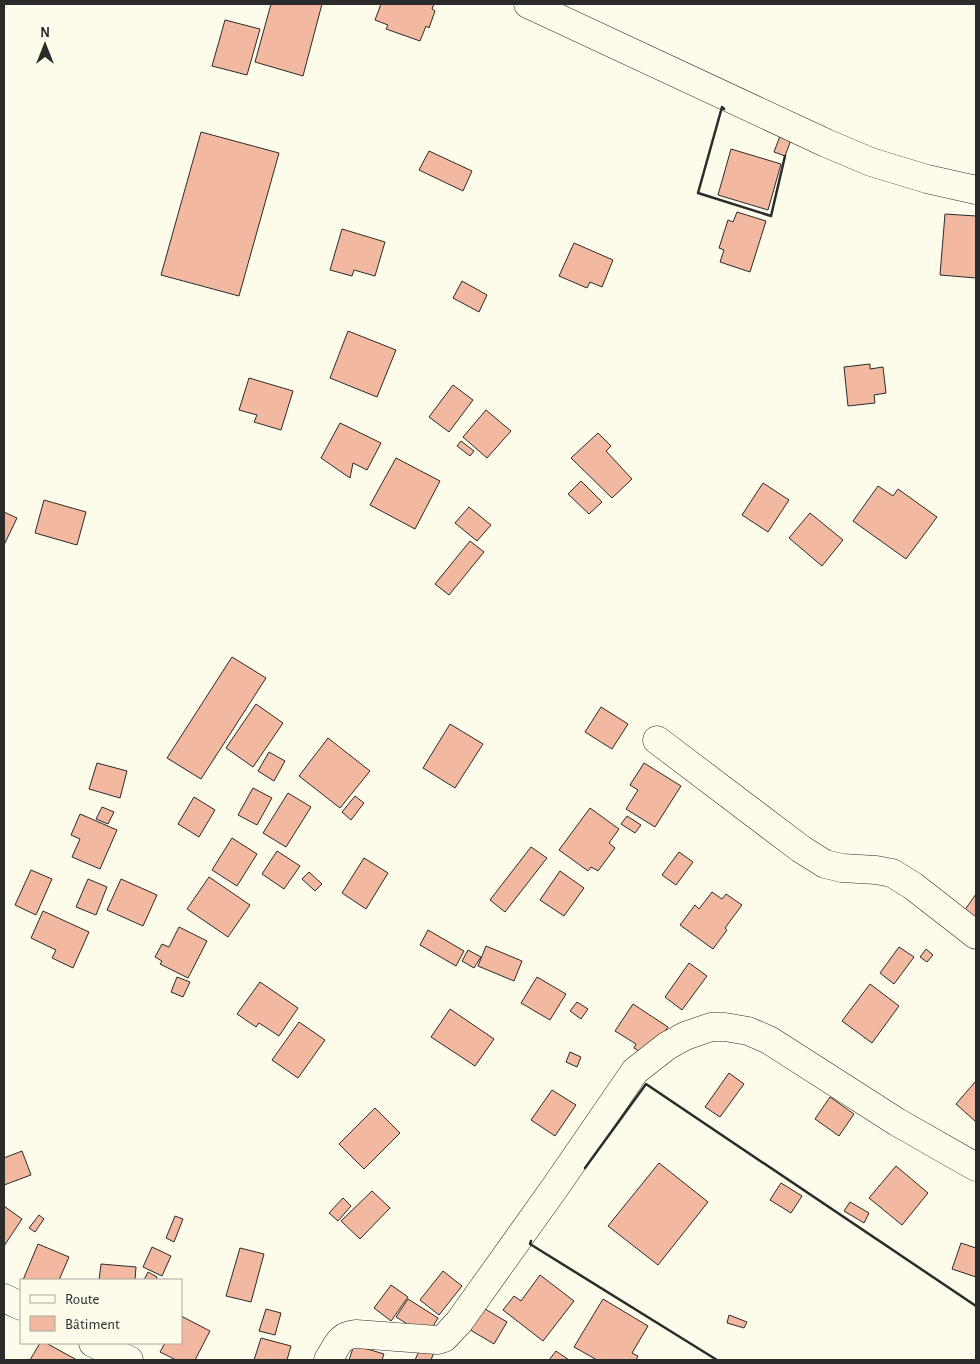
<svg xmlns="http://www.w3.org/2000/svg" width="980" height="1364" font-family="'Alegreya Sans',sans-serif">
<rect width="100%" height="100%" fill="#fdfbea"/>
<path fill="#f2b8a0" stroke="#2b2b2b" d="M271,4H322L303,76L255,62Z
M381,4H434L432,9L435,11L429,28L426,26L420,41L386,29L388,25L375,20Z
M225,20L260,29L247,75L212,66Z
M201,132L279,153L239,296L161,275Z
M780,136L791,140L785,156L774,152Z
M731,149L781,164L768,210L718,195Z
M429,151L472,171L463,191L419,170Z
M737,212L766,221L750,272L720,262L724,250L719,248L728,220L733,222Z
M945,214L976,216V278L940,275Z
M342,229L385,242L375,276L354,270L352,276L330,270Z
M574,243L613,260L602,287L590,282L587,288L559,276Z
M462,281L487,295L479,312L453,298Z
M348,331L396,350L377,397L330,378Z
M870,364V369L883,367L886,393L874,395L875,403L848,406L844,367Z
M249,378L293,391L281,430L254,422L257,415L239,410Z
M453,385L473,400L449,432L429,417Z
M486,410L511,431L487,458L463,437Z
M340,423L381,443L367,470L353,463L350,478L321,458Z
M598,433L611,446L606,451L632,479L612,498L571,458Z
M461,441L474,451L470,456L457,446Z
M396,458L440,481L415,529L370,505Z
M581,481L602,502L589,514L568,494Z
M763,483L789,500L768,532L742,515Z
M878,486L893,496L898,489L937,517L906,559L853,521Z
M44,500L86,512L77,545L35,533Z
M469,507L491,525L477,541L455,523Z
M4,512L17,518L4,545Z
M810,513L843,540L822,566L789,538Z
M470,541L484,552L449,595L435,584Z
M232,657L266,678L201,779L167,758Z
M256,704L283,723L253,767L226,748Z
M601,707L628,724L612,749L585,732Z
M450,724L483,744L455,788L423,768Z
M328,738L370,771L340,808L299,776Z
M269,752L285,761L274,781L258,771Z
M97,763L127,771L120,798L89,789Z
M644,763L681,786L655,827L626,809L638,790L630,785Z
M253,788L272,798L257,825L238,815Z
M288,793L311,807L286,847L263,833Z
M355,796L364,803L351,820L342,812Z
M194,797L215,810L199,837L178,824Z
M102,807L114,812L108,824L96,819Z
M590,808L619,829L609,843L615,848L598,871L591,867L588,871L559,850Z
M80,814L117,830L100,869L72,857L80,839L71,835Z
M627,816L641,825L635,833L621,824Z
M232,838L257,854L237,886L212,870Z
M531,847L547,858L505,912L490,900Z
M277,851L300,866L284,889L262,874Z
M679,852L693,862L676,885L662,875Z
M364,858L388,873L366,909L342,893Z
M31,870L52,879L36,915L15,905Z
M560,871L584,888L564,916L540,900Z
M309,872L322,884L315,891L302,879Z
M209,877L250,905L228,937L187,909Z
M88,879L107,887L96,915L76,907Z
M121,879L157,895L143,926L107,910Z
M712,892L722,899L726,894L742,905L725,928L727,930L713,949L680,925L695,905L699,909Z
M976,894V920L964,911Z
M43,911L89,932L73,968L52,958L56,950L31,938Z
M179,927L207,941L188,978L160,964L162,961L155,957L162,944L169,947Z
M428,930L464,951L456,966L420,945Z
M486,946L522,961L514,981L478,966Z
M899,947L914,957L894,984L880,973Z
M926,949L933,955L927,962L920,957Z
M468,950L481,957L474,968L462,961Z
M689,963L707,976L682,1010L665,997Z
M177,977L190,982L183,997L171,992Z
M537,977L566,994L550,1020L521,1003Z
M260,982L298,1008L279,1036L259,1023L256,1027L237,1014Z
M870,984L899,1006L872,1043L842,1021Z
M577,1002L588,1009L581,1019L570,1011Z
M633,1004L668,1027L648,1057L634,1048L636,1044L615,1031Z
M450,1009L494,1039L475,1066L431,1037Z
M299,1022L325,1040L298,1078L272,1060Z
M570,1052L581,1057L577,1067L566,1062Z
M729,1073L744,1084L720,1117L705,1107Z
M976,1081V1122L956,1104Z
M552,1090L576,1105L555,1136L531,1120Z
M830,1097L854,1114L839,1136L815,1119Z
M375,1108L400,1133L364,1169L339,1144Z
M22,1151L31,1175L4,1185V1158Z
M659,1163L708,1202L658,1265L608,1226Z
M896,1166L928,1193L902,1225L869,1198Z
M781,1183L802,1196L791,1213L770,1200Z
M372,1191L390,1208L360,1239L341,1221Z
M343,1198L351,1206L338,1221L329,1213Z
M850,1202L869,1213L864,1223L844,1211Z
M4,1206L22,1219L4,1246Z
M39,1215L44,1219L35,1232L29,1228Z
M175,1216L183,1219L174,1242L166,1238Z
M961,1243L976,1248V1277L952,1269Z
M38,1244L69,1257L59,1280H23Z
M152,1247L171,1256L162,1276L143,1267Z
M240,1248L264,1254L251,1302L226,1296Z
M101,1264L136,1267L135,1280H99Z
M443,1271L462,1286L439,1315L420,1300Z
M148,1272L157,1277L156,1280H144Z
M540,1275L574,1301L543,1341L503,1310L514,1296L521,1301Z
M391,1285L408,1297L391,1321L374,1308Z
M408,1299L438,1318L427,1336L396,1317Z
M603,1299L648,1326L632,1353L638,1356L636,1360H597L574,1347Z
M480,1306L507,1322L494,1344L467,1328Z
M266,1309L281,1313L275,1335L259,1331Z
M729,1315L747,1322L744,1328L727,1323Z
M181,1316L210,1331L195,1360H176L160,1352L165,1343H181Z
M261,1338L291,1346L287,1360H254Z
M423,1342L436,1347L431,1360H415Z
M40,1343H46L77,1360H30Z
M354,1345L384,1354L382,1360H349Z
M556,1351L569,1360H549Z"/>
<g fill="none" stroke-linecap="round" stroke-linejoin="round">
<defs>
<path id="minor" d="M528,4L826,143L871,162L927,179L976,190
M657,740L801,849L825,864L842,868L876,870L892,873L913,886L976,935
M4,1298L21,1306
M93,1343L129,1360
M328,1360C337,1346 339,1335 356,1334L437,1340L444,1338L459,1322L556,1186L635,1071L667,1046L685,1036L711,1027H725L748,1031L769,1040L897,1122L976,1167"/>
</defs>
<use href="#minor" stroke="#2b2b2b" stroke-width="29"/>
<use href="#minor" stroke="#fdfbea" stroke-width="28"/>
<path stroke="#2b2b2b" stroke-width="2.5" d="M724,109L722,107L698,193L771,216L785,156
M585,1168L646,1084L976,1306
M531,1241L530,1244L717,1360"/>
</g>
<rect width="980" height="1364" fill="none" stroke="#2b2b2b" stroke-width="10"/>
<rect x="20" y="1279" width="162" height="65" fill="#fdfbea" stroke="#a9a89e"/>
<rect x="30" y="1295" width="25" height="8" fill="#fdfbea" stroke="#a9a89e"/>
<text x="65" y="1304" font-size="15" fill="#2b2b2b">Route</text>
<rect x="30" y="1316" width="25" height="15" fill="#f2b8a0" stroke="#a9a89e"/>
<text x="65" y="1329" font-size="15" fill="#2b2b2b">Bâtiment</text>
<g transform="translate(45 45)" stroke="#fdfbea" stroke-width="4" paint-order="stroke">
<path d="M0-4L9 19L0 12L-9 19Z" fill="#2b2b2b"/>
<text y="-8" font-size="14" font-weight="bold" text-anchor="middle" fill="#2b2b2b">N</text>
</g>
</svg>
